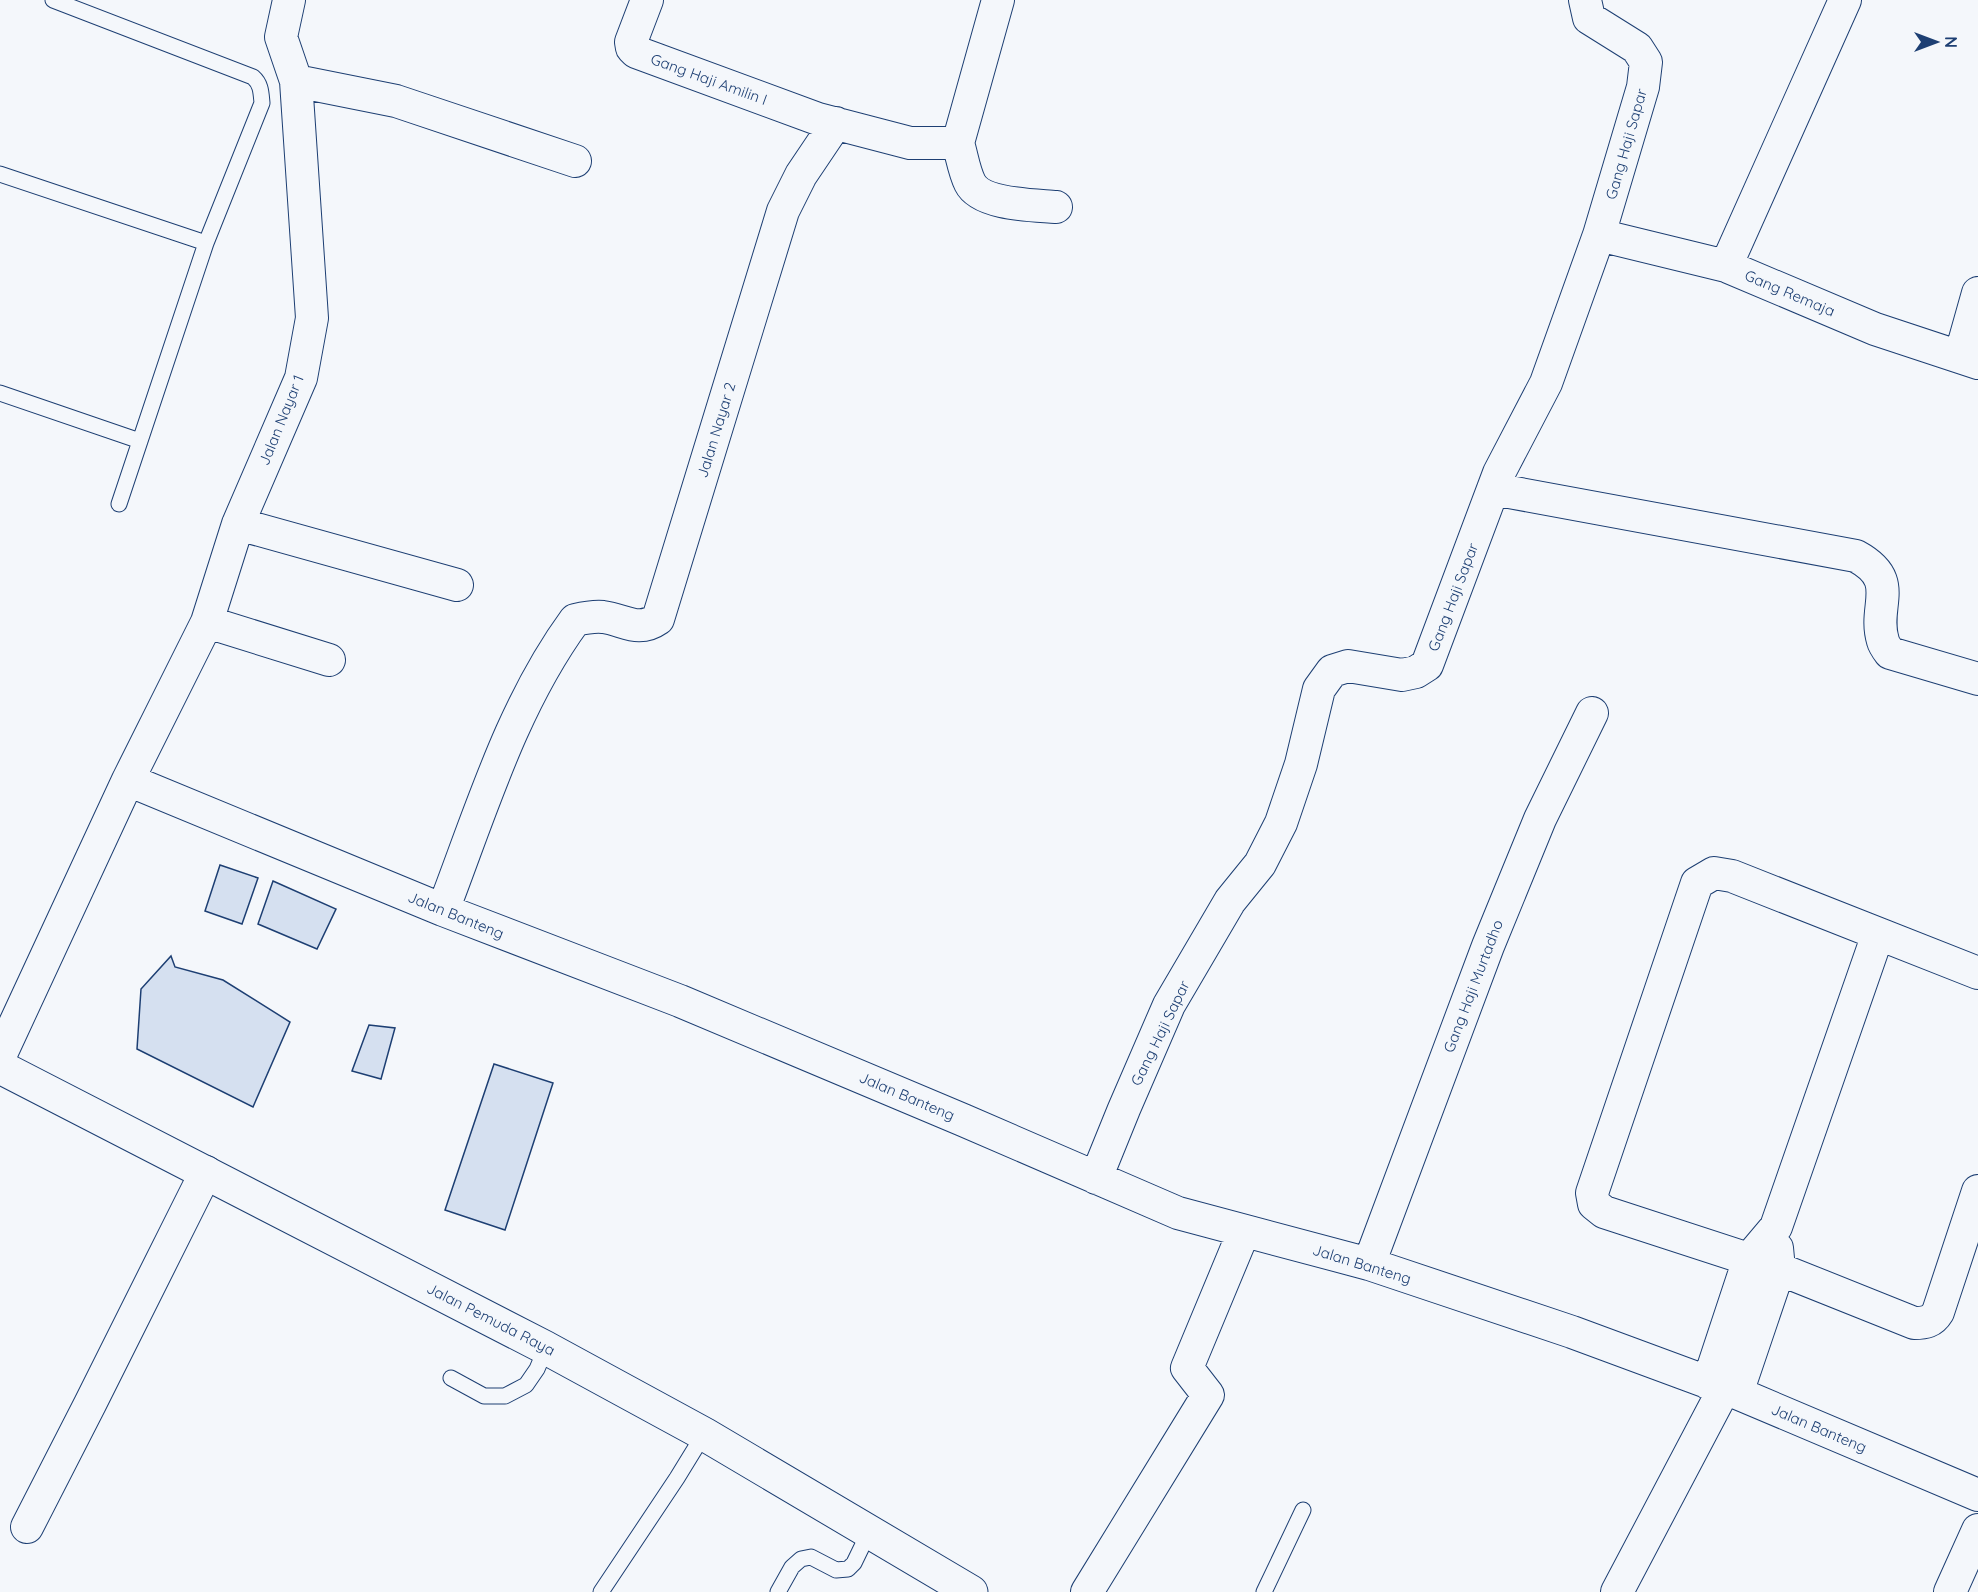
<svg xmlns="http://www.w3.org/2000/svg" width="1978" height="1592" font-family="Quicksand,sans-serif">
<rect width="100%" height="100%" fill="#f4f7fb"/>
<path fill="#d5e0f0" stroke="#1d3f73" stroke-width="1.5" d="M220,865L258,878L242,924L205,911Z
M273,881L336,909L317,949L258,924Z
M171,956L175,967L223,980L290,1022L253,1107L137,1049L141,989Z
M369,1025L395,1028L381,1079L352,1071Z
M494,1064L553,1083L505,1230L445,1210Z"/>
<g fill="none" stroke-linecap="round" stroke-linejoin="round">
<defs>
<path id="lane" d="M53,0L253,77C261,84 261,92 262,103L206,243L119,504
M0,174L206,243
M0,393L140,441
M451,1378L484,1396H505L526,1385L537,1369L546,1348
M601,1592L677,1478L704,1434
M778,1592L792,1567L801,1559L811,1557L836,1570L848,1569L854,1563L869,1532
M1264,1592L1303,1510"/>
<path id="street" d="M647,0L631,42L632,48L636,52L818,119L910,143H958L998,0
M296,81L396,101L575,161
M958,143C962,156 964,171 970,183C981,205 1034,205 1056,207
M1599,235L1726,266L1875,329L1978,363
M1726,266L1845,0
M1960,357L1978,293
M1493,489L1856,556C1902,581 1872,605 1883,641C1884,645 1887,649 1890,653L1978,679
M238,524L457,585
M207,622L329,660
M128,780L443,910L680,1001L963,1120L1178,1213L1369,1264L1572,1332L1737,1393L1978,1495
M443,910C481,811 512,706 575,620C584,618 593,616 603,617C625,620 638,633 658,619L783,211L801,175L836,123
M1978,973L1732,876L1714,873L1697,883L1592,1193L1594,1204L1604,1212L1779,1269L1914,1323C1925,1323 1932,1322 1938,1312L1978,1191
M0,1056L128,780L207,622L238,524L301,378L312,318L296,81L281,37L289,0
M1096,1178L1124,1109L1169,1005L1230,901L1260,864L1281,823L1301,764L1319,689L1332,671L1348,666L1402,675L1416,672L1427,665L1499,473L1546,383L1599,235L1643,87L1646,62L1637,48L1589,18L1585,0
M1369,1264L1488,946L1540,819L1592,713
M1708,1383L1749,1259L1776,1227L1878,934
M1737,1393L1779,1269L1777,1248
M27,1527L90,1404L206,1172
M1087,1592L1208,1395L1187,1368L1244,1231
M1617,1592L1724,1389
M1950,1592L1978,1530"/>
<path id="primary" d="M0,1067L546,1348L704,1434L971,1592"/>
</defs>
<use href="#lane" stroke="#1d3f73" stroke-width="17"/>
<use href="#street" stroke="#1d3f73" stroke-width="34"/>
<use href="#primary" stroke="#1d3f73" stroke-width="35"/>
<use href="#lane" stroke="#f4f7fb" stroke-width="15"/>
<use href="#street" stroke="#f4f7fb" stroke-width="32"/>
<use href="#primary" stroke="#f4f7fb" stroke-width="33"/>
</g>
<g text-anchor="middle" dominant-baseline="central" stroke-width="4.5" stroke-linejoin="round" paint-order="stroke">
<g font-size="15" fill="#1d3f73" stroke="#f4f7fb">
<text transform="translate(709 79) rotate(20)">Gang Haji Amilin I</text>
<text transform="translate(1626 144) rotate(-74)">Gang Haji Sapar</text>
<text transform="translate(1790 293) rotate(23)">Gang Remaja</text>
<text transform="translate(281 420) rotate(-68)">Jalan Nayar 1</text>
<text transform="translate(716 430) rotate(-73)">Jalan Nayar 2</text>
<text transform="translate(1453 597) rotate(-69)">Gang Haji Sapar</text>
<text transform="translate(456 915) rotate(22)">Jalan Banteng</text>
<text transform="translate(1473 986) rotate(-69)">Gang Haji Murtadho</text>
<text transform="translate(1160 1033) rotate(-64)">Gang Haji Sapar</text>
<text transform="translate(907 1096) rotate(23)">Jalan Banteng</text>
<text transform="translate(1362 1264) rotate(17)">Jalan Banteng</text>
<text transform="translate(491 1319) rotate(27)">Jalan Pemuda Raya</text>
<text transform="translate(1819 1428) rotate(23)">Jalan Banteng</text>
</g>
</g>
<g transform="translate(1936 42) rotate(90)" stroke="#f4f7fb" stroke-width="4.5" paint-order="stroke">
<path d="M0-4.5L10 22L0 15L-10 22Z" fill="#1d3f73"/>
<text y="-9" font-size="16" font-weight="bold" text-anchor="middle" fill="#1d3f73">N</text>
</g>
</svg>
